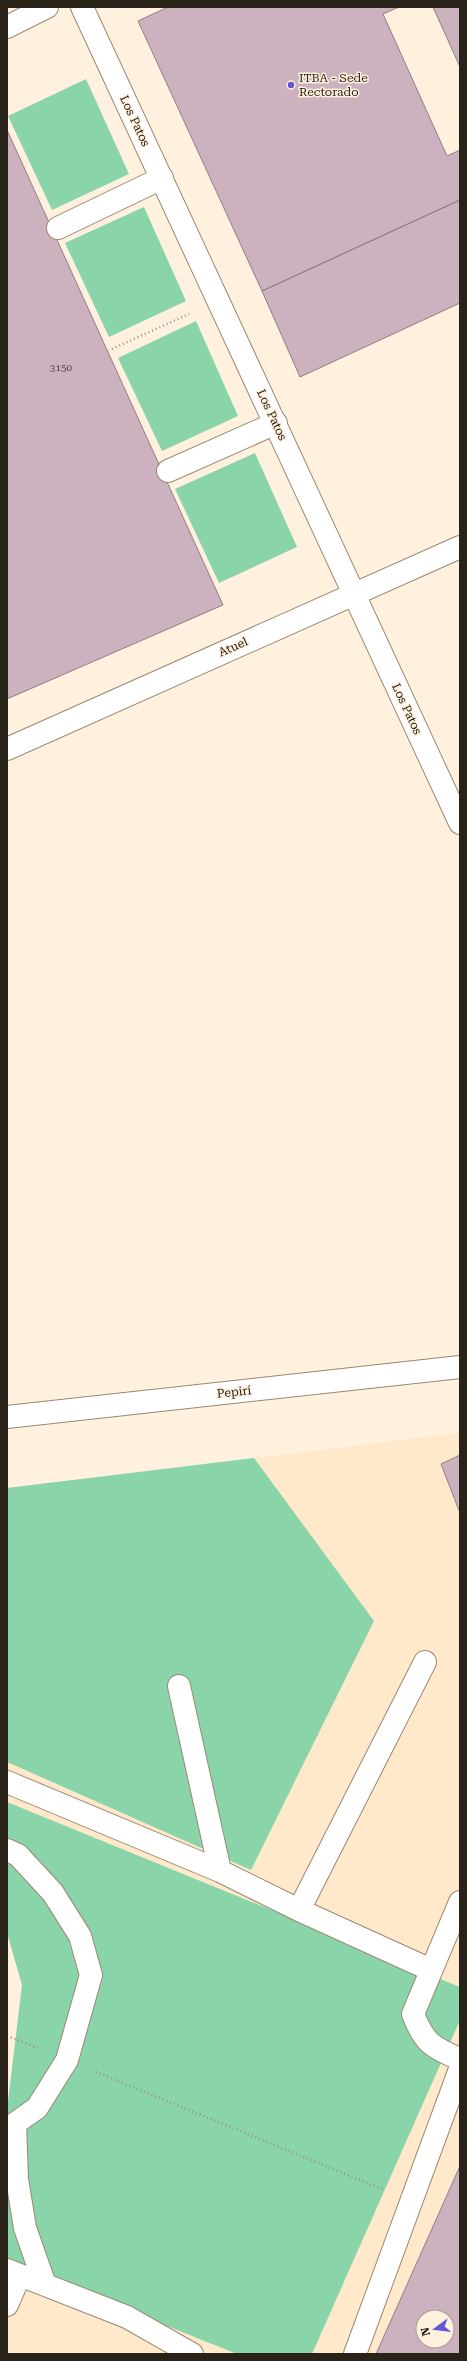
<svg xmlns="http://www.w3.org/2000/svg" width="467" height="2361" font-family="'Roboto Serif',serif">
<rect width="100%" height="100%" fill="#fff1dd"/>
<path fill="#ffe9ca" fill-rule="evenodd" d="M460,1433V2354H7V2110L22,1985L7,1932V1488ZM423,2317H447V2341H423Z"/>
<path fill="#8ad4aa" d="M86,79L129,174L52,210L8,116Z
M144,207L186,301L109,337L65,243Z
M196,321L238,416L162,451L118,358Z
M255,453L297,547L219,583L175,489Z
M254,1458L374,1621L251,1870L7,1762V1488Z
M7,1802L460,1987V2020L312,2354H237L7,2262V2110L22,1985L7,1933Z"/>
<path fill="#ccb1bf" stroke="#947b88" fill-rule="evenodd" d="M168,7H399L383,14L447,156L460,150V200L262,291L138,21Z
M433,7H460V67Z
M7,130L223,605L7,699Z
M460,200V303L300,377L262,291Z
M460,1455V1513L441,1464Z
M460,2166V2354H376ZM423,2317H447V2341H423Z"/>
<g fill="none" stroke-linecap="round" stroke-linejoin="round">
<defs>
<path id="service" d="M58,228L162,178
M168,471L276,423
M179,1686L220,1871
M7,1782L220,1871L299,1910L425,1662
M7,1850L18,1855L53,1893L80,1936L91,1975L67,2060L37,2108L7,2129
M460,1902L413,2014C424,2043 433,2048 460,2059
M299,1910L431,1970
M15,2124L17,2179L25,2228L45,2285
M7,2270L127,2317L192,2354
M7,2305L20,2275
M355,2354L460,2069"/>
<path id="minor" d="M82,7L460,823
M7,27L47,7
M7,749L460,547
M7,1417L460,1367"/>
</defs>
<use href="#service" stroke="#998973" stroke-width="24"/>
<use href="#minor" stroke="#998973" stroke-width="24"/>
<path stroke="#9d9283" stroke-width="2.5" stroke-dasharray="1 3" stroke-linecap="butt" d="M112,349L189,314
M7,2036L38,2048
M96,2072L382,2189"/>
<use href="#service" stroke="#fff" stroke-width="22"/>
<use href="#minor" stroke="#fff" stroke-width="22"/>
</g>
<circle fill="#6459d3" stroke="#fff1dd" stroke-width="1.5" cx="291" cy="85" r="4"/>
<g text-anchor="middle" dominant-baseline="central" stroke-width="3" stroke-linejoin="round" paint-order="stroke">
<g font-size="10" fill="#524642">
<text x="61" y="367">3150</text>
</g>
<g font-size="12" fill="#292219" stroke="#fff1dd" text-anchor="start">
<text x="299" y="78">ITBA - Sede<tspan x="299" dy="14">Rectorado</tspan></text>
</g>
<g font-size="12" fill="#292219" stroke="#fff1dd">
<text transform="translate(135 121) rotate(65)">Los Patos</text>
<text transform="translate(272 415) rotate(65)">Los Patos</text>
<text transform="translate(233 647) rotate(-24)">Atuel</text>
<text transform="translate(407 709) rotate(65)">Los Patos</text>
<text transform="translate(234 1392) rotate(-6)">Pepirí</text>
</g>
</g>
<rect width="467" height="2361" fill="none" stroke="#292219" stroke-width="16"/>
<g transform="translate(435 2329) rotate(255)"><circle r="19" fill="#fff1dd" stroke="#a99e8f"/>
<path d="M0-3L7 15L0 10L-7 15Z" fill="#6459d3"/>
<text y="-6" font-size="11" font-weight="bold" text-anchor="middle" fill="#292219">N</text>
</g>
</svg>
